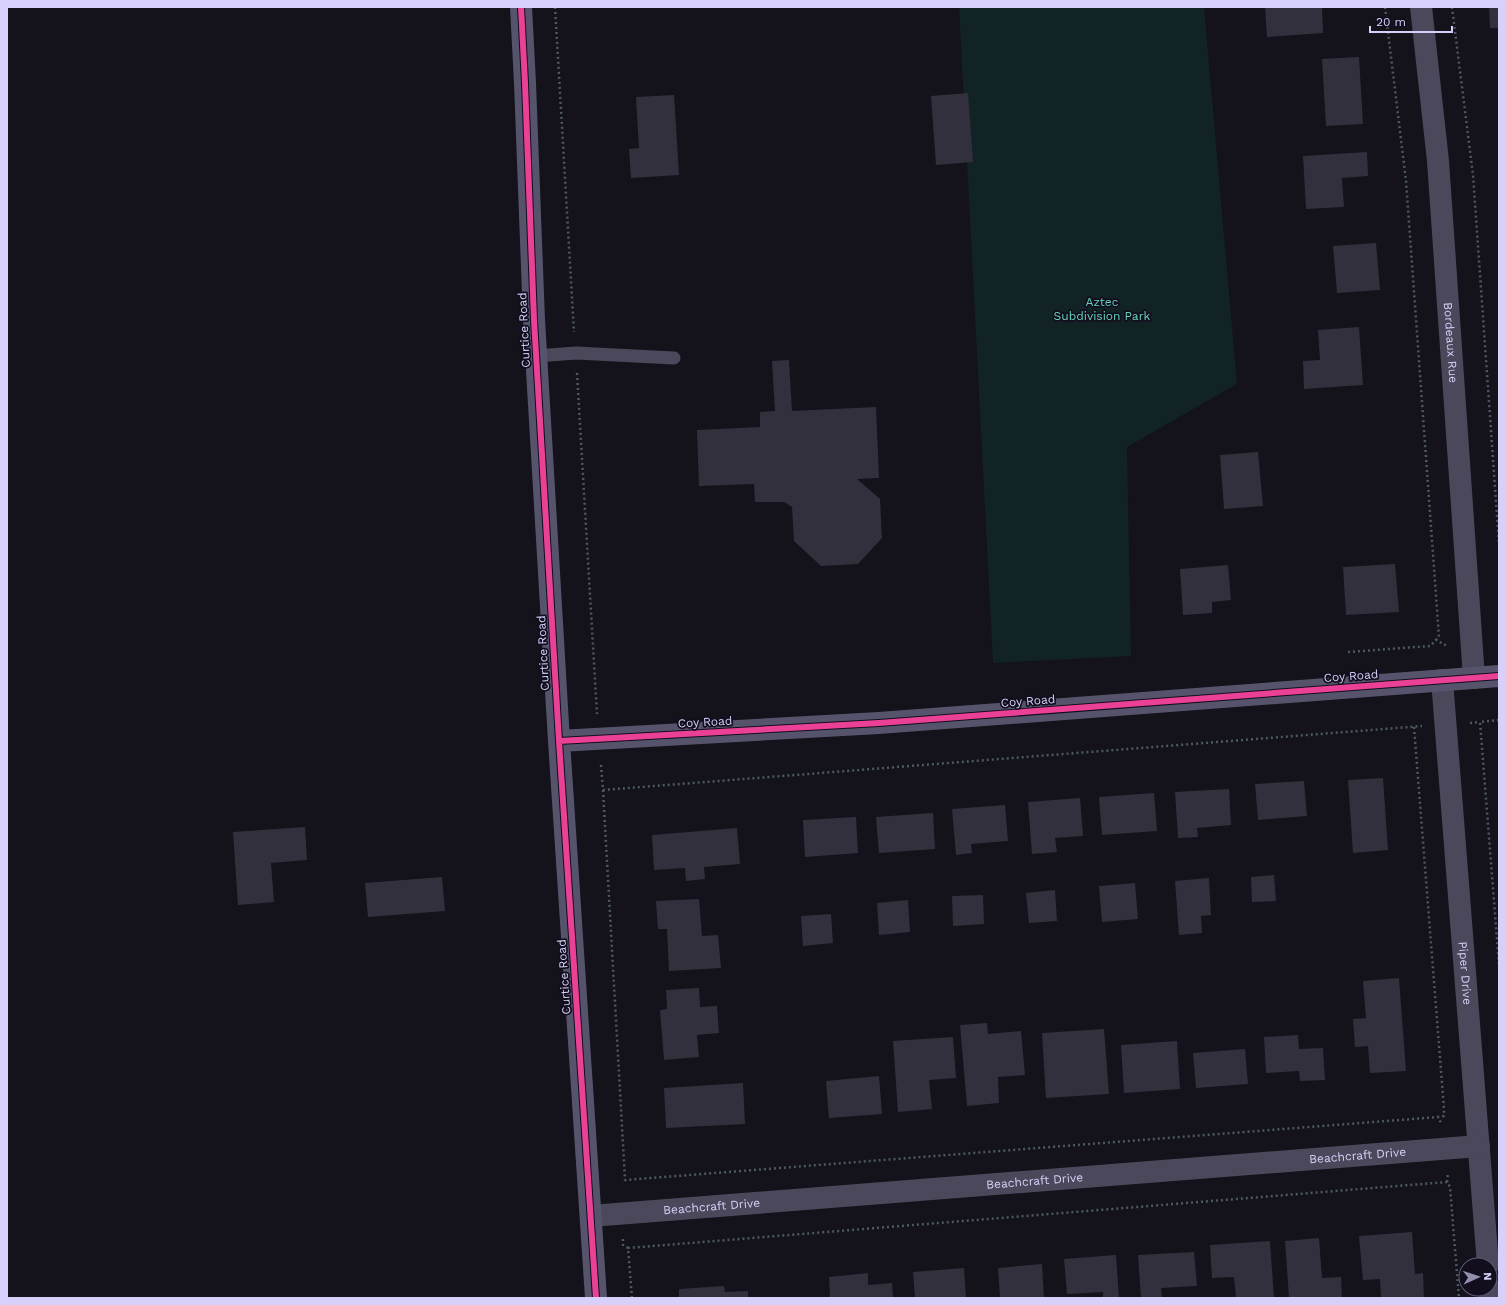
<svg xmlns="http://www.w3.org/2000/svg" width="1506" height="1305" font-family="'Work Sans',sans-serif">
<rect width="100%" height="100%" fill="#14121a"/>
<path fill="#122325" d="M959,7H1204L1237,384L1127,447L1131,656L993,663Z"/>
<path fill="#32303c" d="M1265,7H1322L1323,33L1267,37Z
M1489,7H1499V28H1490Z
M1359,57L1363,124L1326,126L1322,59Z
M968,93L973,162L936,165L931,96Z
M674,95L679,175L631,178L629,149L639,148L636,97Z
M1367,152L1368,176L1342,178L1344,207L1306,209L1303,156Z
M1376,243L1380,290L1337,293L1333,246Z
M1359,327L1363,385L1304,389L1303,361L1320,360L1318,330Z
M789,360L792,411L876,407L879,478L857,479L880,499L882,538L858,564L821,566L794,541L792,507L784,502H755L754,484L699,486L697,430L760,427V412L775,411L772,361Z
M1258,452L1263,506L1224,509L1220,455Z
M1395,564L1399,612L1346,615L1343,567Z
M1228,565L1231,600L1212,602V613L1183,615L1180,569Z
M1383,778L1388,850L1353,853L1348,780Z
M1304,781L1307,816L1258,820L1255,784Z
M1229,789L1231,825L1197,828L1198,837L1178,838L1175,792Z
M1154,793L1157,831L1102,835L1099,797Z
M1080,798L1083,836L1055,838L1057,852L1032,854L1028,802Z
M1005,805L1008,841L971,844L972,853L956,855L952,809Z
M933,813L935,849L879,853L876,817Z
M856,817L858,853L805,857L803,820Z
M305,827L307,860L271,863L274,902L238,905L233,832Z
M737,828L740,864L704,867L705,879L686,881L685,868L654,870L652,835Z
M1274,875L1276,901L1252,902L1251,877Z
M442,877L445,911L368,917L365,883Z
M1209,878L1211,915L1201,916L1202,933L1179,935L1175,881Z
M1135,883L1138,919L1102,922L1099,886Z
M1055,890L1057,921L1029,923L1026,893Z
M983,895L984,924L953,926L952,896Z
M699,899L702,936L718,935L721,968L669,971L667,929H658L656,901Z
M908,900L910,932L879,935L877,903Z
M831,914L833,943L803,946L801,916Z
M1399,978L1406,1071L1370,1073L1368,1046L1355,1047L1353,1019L1366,1018L1363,981Z
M699,988L700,1007L717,1006L719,1033L697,1035L699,1057L664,1060L660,1010L667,1009L666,990Z
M987,1023L988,1034L1021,1031L1025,1075L998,1077L999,1103L967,1106L960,1025Z
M1104,1029L1109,1094L1046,1098L1042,1033Z
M1298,1035L1299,1049L1323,1048L1325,1080L1300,1081L1299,1071L1266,1073L1264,1037Z
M953,1037L956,1078L929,1080L932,1109L898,1112L893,1041Z
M1177,1041L1180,1089L1124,1093L1121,1045Z
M1245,1049L1248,1084L1196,1088L1193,1053Z
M879,1076L882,1114L829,1118L826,1081Z
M743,1083L745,1124L666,1128L664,1088Z
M1412,1232L1415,1274L1423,1273L1424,1298H1381L1380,1279L1363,1280L1359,1236Z
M1319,1238L1322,1278L1341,1277L1342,1298H1289L1285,1241Z
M1270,1241L1274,1298H1236L1234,1277L1212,1278L1210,1245Z
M1194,1252L1197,1286L1161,1288L1162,1298H1141L1138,1255Z
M1116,1255L1119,1298H1103V1292L1067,1294L1064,1259Z
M1042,1264L1044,1298H1000L998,1268Z
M964,1268L966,1298H915L913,1272Z
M868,1273V1285L892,1283L893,1298H830L829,1277Z
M724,1286L725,1292L748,1291V1298H679V1289Z"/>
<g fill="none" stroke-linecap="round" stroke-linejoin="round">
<path stroke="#4d5964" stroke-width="2.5" stroke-dasharray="2 3" stroke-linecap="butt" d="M555,7L574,332
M1385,7L1406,181L1439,637L1436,640
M1452,7L1473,175L1499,544
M577,373L597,714
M1348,652L1430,646L1436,640L1447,646
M1499,720L1480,722L1499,965
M1470,723L1480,722
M1414,727L1444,1109V1116L1438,1117
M601,765L603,790L1422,726
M603,790L625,1180L1438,1117L1441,1123
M1447,1182L1448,1173
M623,1239V1245L628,1248
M632,1298L628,1248L1447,1182L1450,1187L1459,1298"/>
<path stroke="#4a485a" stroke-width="13" d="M536,356L576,353L674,358"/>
<g stroke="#4a485a" stroke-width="22">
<path id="s1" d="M1421,7L1438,161L1474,678"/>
<path id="s2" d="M1442,680L1488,1265"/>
<path id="s3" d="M591,1216L1479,1146"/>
<path d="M1490,1289V1298"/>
</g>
<path stroke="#56546c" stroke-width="22" d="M521,7L525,83L534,320L559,741L596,1298
M559,741L879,723L1499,676"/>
<defs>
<path id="cycleway" d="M521,7L525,83L534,320L559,741L596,1298
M559,741L879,723L1499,676"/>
</defs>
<use href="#cycleway" stroke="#120e1e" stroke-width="8"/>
<use href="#cycleway" stroke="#ea4096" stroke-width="6"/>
</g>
<g text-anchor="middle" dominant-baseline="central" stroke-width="3.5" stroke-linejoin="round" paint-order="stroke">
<g font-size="12" fill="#64d1bc" stroke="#120e1e">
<text x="1102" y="302">Aztec<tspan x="1102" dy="14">Subdivision Park</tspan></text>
</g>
<g font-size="12" fill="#d7d0fa" stroke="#120e1e">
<text transform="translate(524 330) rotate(-93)">Curtice Road</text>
<text stroke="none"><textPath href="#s1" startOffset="337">Bordeaux Rue</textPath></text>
<text transform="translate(543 653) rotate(-93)">Curtice Road</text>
<text transform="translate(1351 676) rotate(-4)">Coy Road</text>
<text transform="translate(1028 701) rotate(-4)">Coy Road</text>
<text transform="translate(705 722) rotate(-3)">Coy Road</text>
<text stroke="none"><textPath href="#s2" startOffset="294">Piper Drive</textPath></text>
<text transform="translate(564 977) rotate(-94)">Curtice Road</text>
<text stroke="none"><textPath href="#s3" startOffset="769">Beachcraft Drive</textPath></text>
<text stroke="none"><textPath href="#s3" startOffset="445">Beachcraft Drive</textPath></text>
<text stroke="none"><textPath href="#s3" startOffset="121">Beachcraft Drive</textPath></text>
</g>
</g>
<rect width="1506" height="1305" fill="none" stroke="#d7d0fa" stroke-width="16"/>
<g transform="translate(1478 1277) rotate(87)"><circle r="19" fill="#120e1e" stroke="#615c76"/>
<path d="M0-3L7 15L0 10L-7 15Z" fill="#938eac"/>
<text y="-6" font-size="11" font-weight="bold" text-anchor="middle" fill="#d7d0fa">N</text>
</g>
<path d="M1370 26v6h82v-6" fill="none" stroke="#d7d0fa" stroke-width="2"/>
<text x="1376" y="26" font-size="12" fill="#d7d0fa" stroke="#120e1e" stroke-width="3" paint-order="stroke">20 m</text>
</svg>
